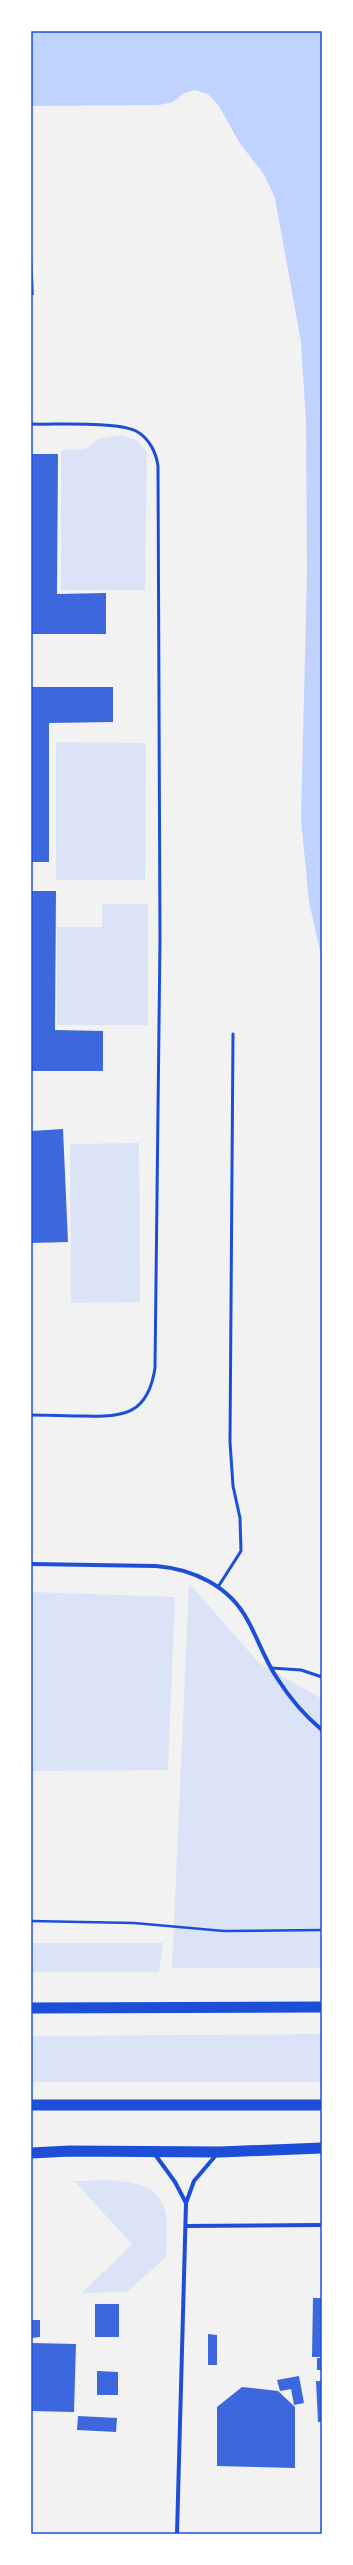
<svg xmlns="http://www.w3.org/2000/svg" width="353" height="2565" font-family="'Noto Sans',sans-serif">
<rect width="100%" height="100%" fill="#f2f2f2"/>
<path fill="#dbe4f7" d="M119,435L137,440L147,452L145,590H61V450L85,449L98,439Z
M56,742L146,743L145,880H56Z
M102,904H148V1025H57V927H102Z
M139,1143L140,1302L71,1303L70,1144Z
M189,1583L259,1663L322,1699V1968H172Z
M31,1592L175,1597L168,1770L31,1771Z
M31,1943H163L159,1972H31Z
M322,2034V2082H31V2036Z
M112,2180C122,2182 134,2182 143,2186C173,2197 167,2231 166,2257L127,2292L82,2293L132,2244L74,2181Z"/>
<path fill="#bfd3fe" d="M31,31H322V960L309,902L301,819L307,572L306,421L301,342L275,198L265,176L239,142L219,106L208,94L195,90L184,93L173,102L159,105L31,106Z"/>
<path fill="#3d67dc" d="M31,238L34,295H31Z
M31,454H58L57,594L106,593V634H31Z
M31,687H113V722L49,723V862H31Z
M31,891H56L55,1030L103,1031V1071H31Z
M63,1129L68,1242L31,1243V1131Z
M313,2298H322V2357H312Z
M95,2304H119V2337H95Z
M31,2320H40V2337L31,2338Z
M208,2334L217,2335V2365H208Z
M31,2343L76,2344L74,2412L31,2411Z
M317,2358H322V2370H317Z
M97,2371L118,2372V2395H97Z
M299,2376L304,2403L294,2405L291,2389L280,2391L277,2380Z
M316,2381H322V2422H318Z
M242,2387L278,2391L295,2407V2468L217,2466V2407Z
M78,2416L117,2418L116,2432L77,2430Z"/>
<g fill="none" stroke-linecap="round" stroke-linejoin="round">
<path stroke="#1d4ed8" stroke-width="2.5" d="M31,1921L134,1923L224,1931L322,1930"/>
<path stroke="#1d4ed8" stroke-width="3" d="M31,424C55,425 116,421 136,431C149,438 156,452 158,466L160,939L155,1368C148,1414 125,1417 84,1416C66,1416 49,1415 31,1415
M218,1587L241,1551L240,1518L233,1486L230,1442L233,1034
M271,1668L301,1670L322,1677"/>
<path stroke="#1d4ed8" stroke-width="4" d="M31,1564L156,1566C193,1569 230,1586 248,1621C258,1639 265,1660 277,1678C289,1697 304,1715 322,1730
M154,2153L175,2182L186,2203
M186,2226L322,2225
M177,2534L186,2203L194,2181L217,2154"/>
<path stroke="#1d4ed8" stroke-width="11" d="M31,2008L322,2007
M31,2105H322
M31,2153L70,2151L220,2152L322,2148"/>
</g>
<rect width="353" height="2565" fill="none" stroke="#ffffff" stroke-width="64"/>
<rect x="32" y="32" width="289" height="2501" fill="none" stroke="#1d4ed8" stroke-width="1.5"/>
</svg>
